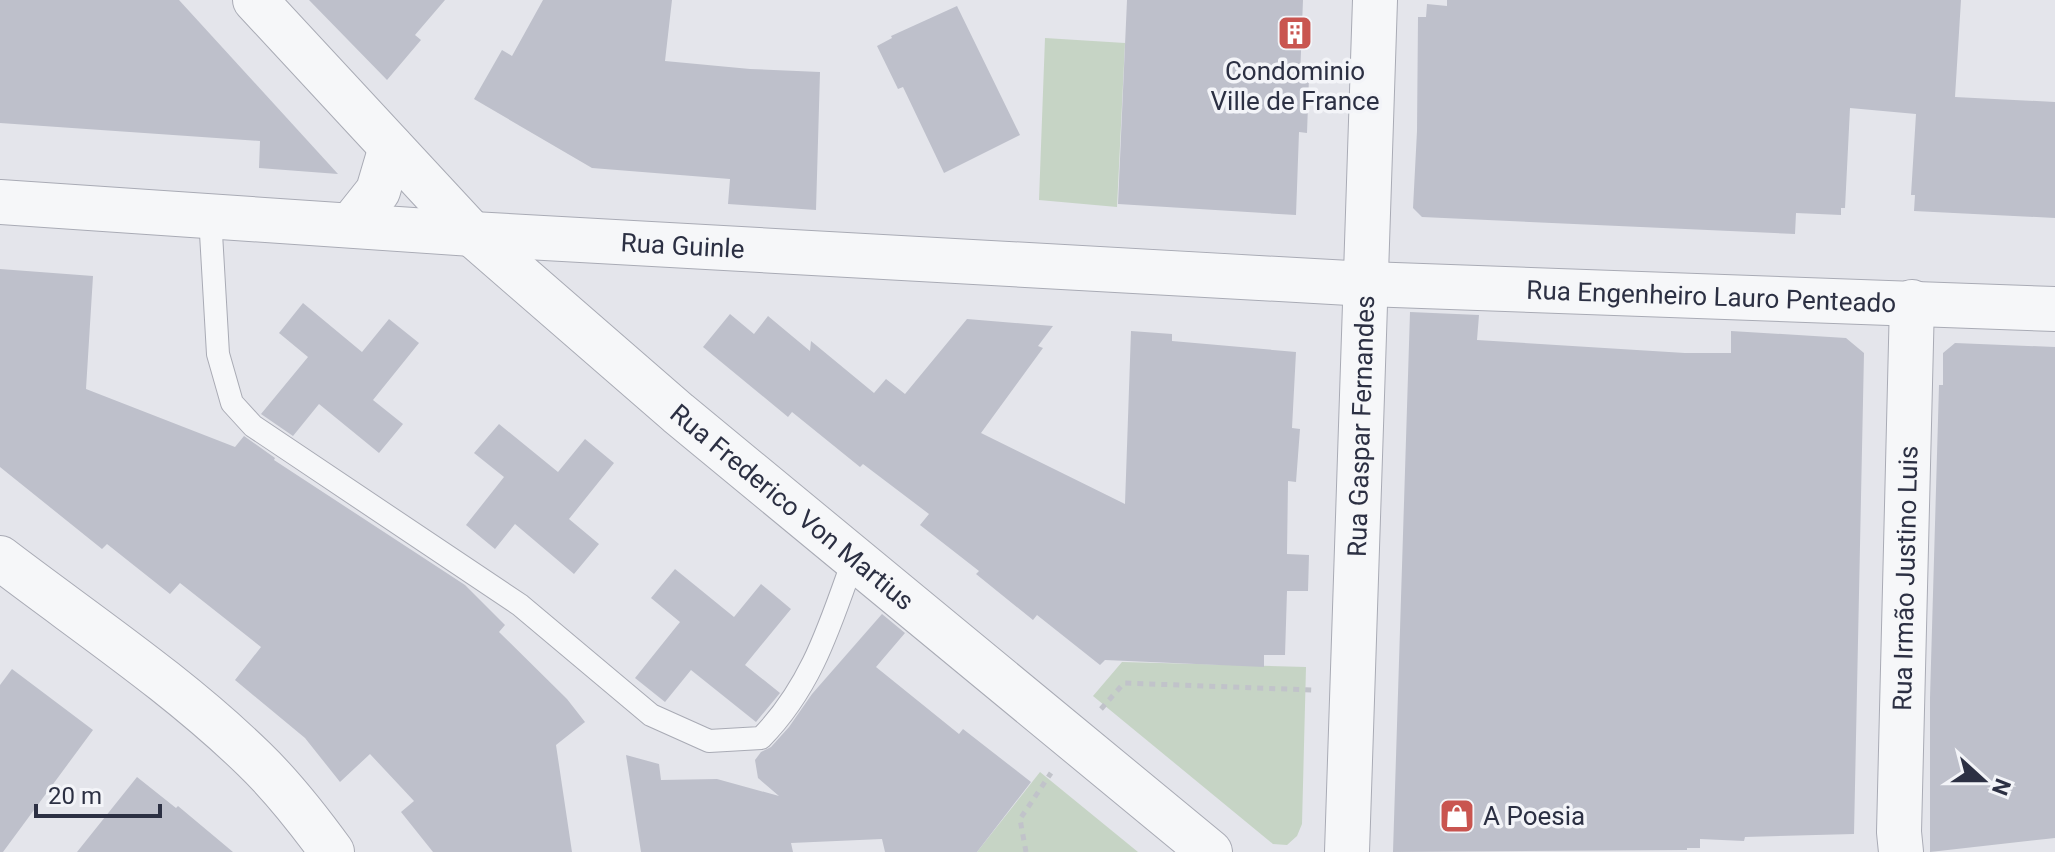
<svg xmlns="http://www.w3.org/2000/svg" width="2055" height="852" font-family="Roboto,sans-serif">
<rect width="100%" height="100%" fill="#e4e5eb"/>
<path fill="#c6d4c5" d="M1045,38L1125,43L1117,207L1039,200Z
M1122,662L1306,667L1302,824L1297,836L1287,845L1273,844L1093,696Z
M1040,772L1138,852H977Z"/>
<path fill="#bec0cb" d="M0,0H179L338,174L259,168L260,141L0,123Z
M309,0H445L415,35L421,40L387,80Z
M543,0H672L665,61L750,69L820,72L816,210L728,204L730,179L592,168L474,99L502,50L512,56Z
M1127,0H1303L1300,77H1309L1307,133L1299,132L1296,215L1118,204Z
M1447,0H1961L1955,97L2055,102V218L1914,211L1915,195H1911L1916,114L1850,108L1845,208H1841V215L1796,213L1795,234L1422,217L1413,208L1417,131L1418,17H1426L1427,4L1447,6Z
M957,6L1020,135L944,173L903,87L898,89L877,46L892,38L891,36Z
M0,269L93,276L86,389L235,447L244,436L275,458L274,460L465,585L505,625L499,632L567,699L585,722L556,745L572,852H433L401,812L414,801L370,754L340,782L305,738L235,680L261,647L180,583L170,594L107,544L102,549L0,467Z
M303,303L362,352L389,319L419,343L373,400L403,424L379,453L319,404L293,436L261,414L308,357L279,333Z
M1410,312L1479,315L1477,340L1685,353H1731V331L1846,338L1864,353L1854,834L1745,837L1744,841L1700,839V848H1687V850L1393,852Z
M730,314L754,334L768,316L810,351L811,341L874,393L886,379L905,394L967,319L1053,326L1038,346L1043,348L981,433L1125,504L1131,331L1172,334V341L1296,352L1292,428L1300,429L1296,482L1288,481L1287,554L1309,555L1308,591H1287L1285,655H1264V667L1105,660L1100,665L1037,615L1033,620L976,574L979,571L920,525L929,514L863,464L860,467L792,412L788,417L703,347Z
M1955,343L2055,347V838L1930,852V698L1939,385H1943V353Z
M499,424L558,472L585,439L614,463L569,519L599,544L574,574L515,524L495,549L466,525L504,477L474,453Z
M675,569L734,617L761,584L791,609L745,665L780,693L756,722L691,670L665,702L635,678L680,622L651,598Z
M882,614L905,633L876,667L959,734L963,729L1031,782L977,852H885L882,839L791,843L793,852H641L626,755L659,764L661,780L717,779L779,796L758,778L755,760L761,752L771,747L789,727L812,694Z
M12,669L93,730L3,852H0V685Z
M137,777L176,808L178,806L233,852H77Z"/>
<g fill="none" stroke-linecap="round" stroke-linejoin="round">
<defs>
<path id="service" d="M210,216L218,354L232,403L253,426L520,605L651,715L709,741L761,738C812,686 830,625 854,558"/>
<g id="minor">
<path id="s1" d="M255,0L472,234L678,413L1210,852"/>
<path id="s2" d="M0,202L472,234L1367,284L2055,309"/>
<path d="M351,225L378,191L391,147"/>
<path d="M0,558C85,623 177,684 254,759C283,787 308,819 332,852"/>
<path id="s3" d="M1901,852L1899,832L1912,302"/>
</g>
<g id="tertiary">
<path id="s4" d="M1347,852L1375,0"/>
</g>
</defs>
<use href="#service" stroke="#a9abb5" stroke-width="24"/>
<use href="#minor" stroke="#a9abb5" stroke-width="46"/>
<use href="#tertiary" stroke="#a9abb5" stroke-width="46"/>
<path stroke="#c1c3ca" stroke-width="5" stroke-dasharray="6 6" stroke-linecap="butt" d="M1101,709L1124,683L1312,690
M1026,852L1020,819L1051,773"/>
<use href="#service" stroke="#f6f7f9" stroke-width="22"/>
<use href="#minor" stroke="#f6f7f9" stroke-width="44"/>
<use href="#tertiary" stroke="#f6f7f9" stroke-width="44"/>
</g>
<defs>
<symbol id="building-square" viewBox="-11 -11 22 22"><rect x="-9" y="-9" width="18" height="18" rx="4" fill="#c95550" stroke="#f3f4f8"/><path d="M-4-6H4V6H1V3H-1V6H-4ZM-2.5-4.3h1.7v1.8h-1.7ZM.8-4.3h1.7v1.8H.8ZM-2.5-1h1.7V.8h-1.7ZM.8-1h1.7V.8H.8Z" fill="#fff"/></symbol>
<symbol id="shop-square" viewBox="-11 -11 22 22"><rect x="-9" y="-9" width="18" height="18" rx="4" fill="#c95550" stroke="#f3f4f8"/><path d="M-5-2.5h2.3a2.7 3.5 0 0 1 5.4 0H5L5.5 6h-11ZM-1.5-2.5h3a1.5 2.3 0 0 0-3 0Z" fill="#fff"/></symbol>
</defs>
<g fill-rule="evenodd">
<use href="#building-square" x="1275" y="13" width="40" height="40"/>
<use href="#shop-square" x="1437" y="796" width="40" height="40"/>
</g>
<g text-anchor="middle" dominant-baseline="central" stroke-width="7" stroke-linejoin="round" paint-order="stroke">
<g font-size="26" fill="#2c3043" stroke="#f3f4f8">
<text x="1295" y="71">Condominio<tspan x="1295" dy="30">Ville de France</tspan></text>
<text x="1483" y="816" text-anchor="start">A Poesia</text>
</g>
<g font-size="26" fill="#2c3043" stroke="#f3f4f8">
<text stroke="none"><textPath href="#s2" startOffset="684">Rua Guinle</textPath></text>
<text stroke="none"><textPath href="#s2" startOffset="1714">Rua Engenheiro Lauro Penteado</textPath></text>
<text stroke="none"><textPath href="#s4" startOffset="426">Rua Gaspar Fernandes</textPath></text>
<text stroke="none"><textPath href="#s1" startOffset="740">Rua Frederico Von Martius</textPath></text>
<text stroke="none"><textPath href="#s3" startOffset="274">Rua Irmão Justino Luis</textPath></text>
</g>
</g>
<g transform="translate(1983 780) rotate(111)" stroke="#f3f4f8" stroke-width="6" paint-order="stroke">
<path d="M0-6L14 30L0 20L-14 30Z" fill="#2c3043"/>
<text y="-12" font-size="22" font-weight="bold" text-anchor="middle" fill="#2c3043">N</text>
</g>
<path d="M36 804v12h124v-12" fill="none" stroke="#2c3043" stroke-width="4"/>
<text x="48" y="804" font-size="24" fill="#2c3043" stroke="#f3f4f8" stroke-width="6" paint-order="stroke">20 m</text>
</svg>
